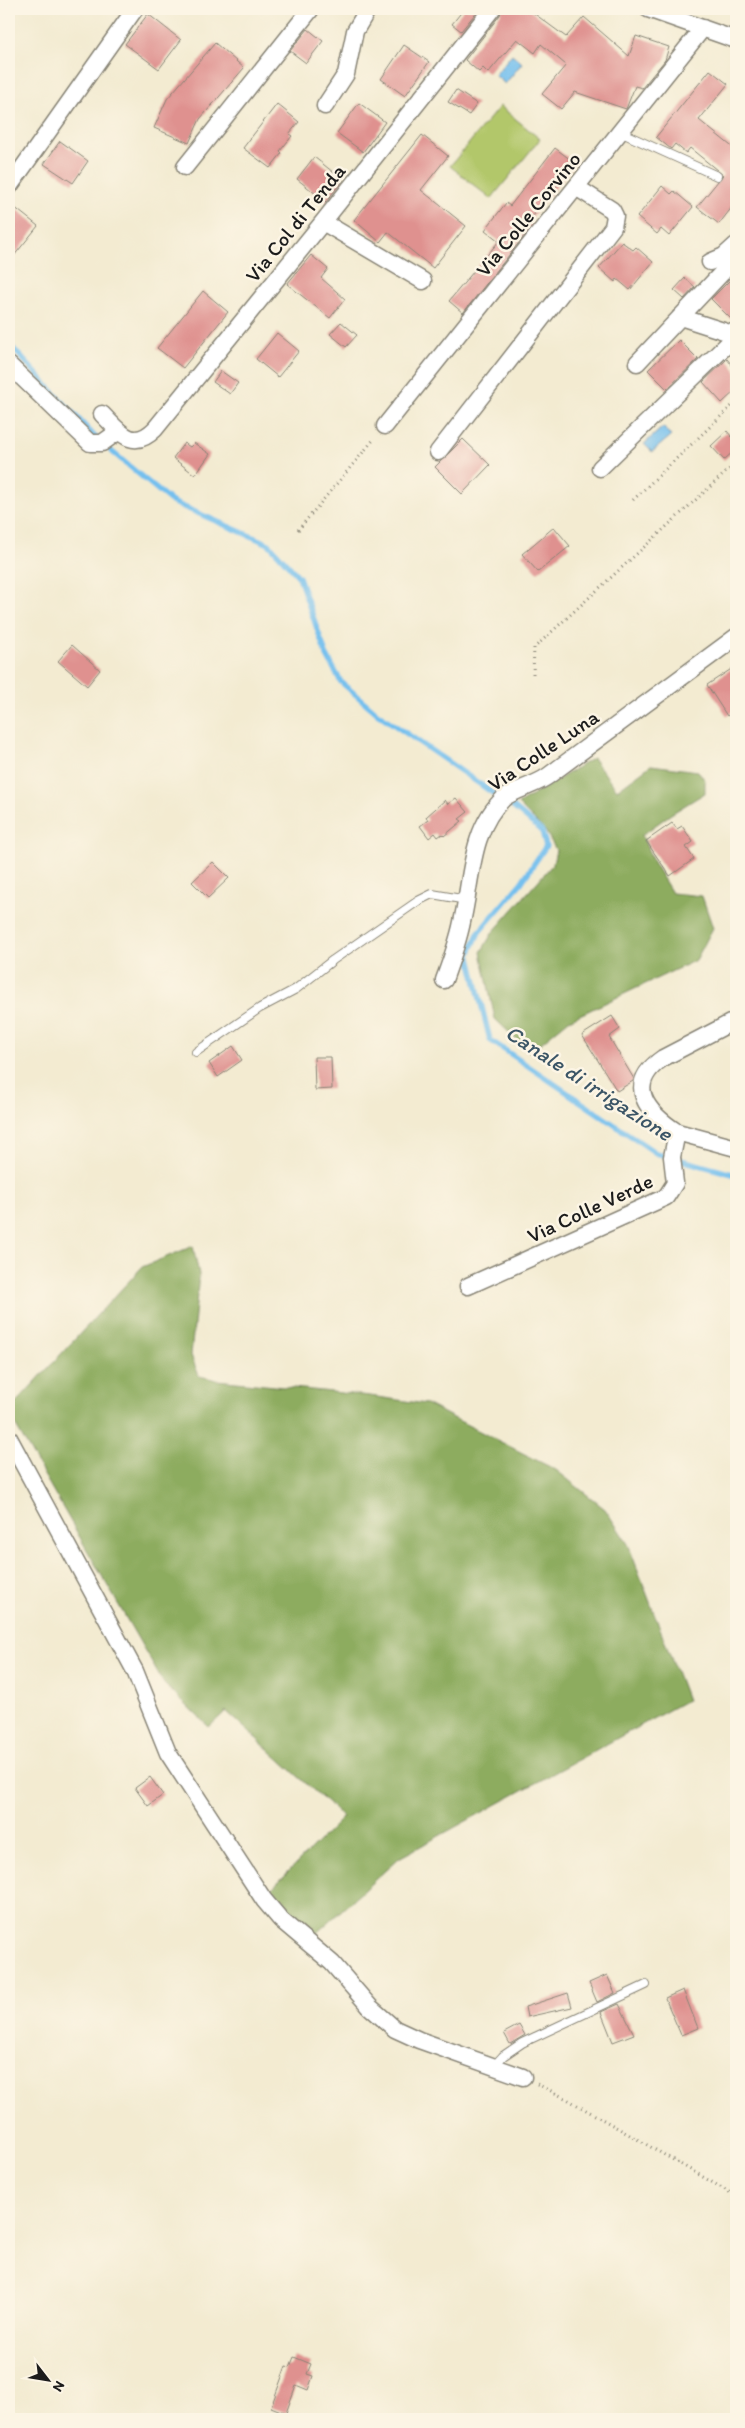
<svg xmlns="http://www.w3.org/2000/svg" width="745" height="2428" font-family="Itim,sans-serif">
<rect width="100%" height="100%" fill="#fcf5e5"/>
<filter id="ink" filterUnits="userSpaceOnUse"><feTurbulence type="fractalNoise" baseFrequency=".02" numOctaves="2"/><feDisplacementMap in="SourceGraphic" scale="10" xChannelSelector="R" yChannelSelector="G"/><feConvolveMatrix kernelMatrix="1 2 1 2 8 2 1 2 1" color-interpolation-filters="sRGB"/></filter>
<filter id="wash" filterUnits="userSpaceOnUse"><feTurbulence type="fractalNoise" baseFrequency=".0096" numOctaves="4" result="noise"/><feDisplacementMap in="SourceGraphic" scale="20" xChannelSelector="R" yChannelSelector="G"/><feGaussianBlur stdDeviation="1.12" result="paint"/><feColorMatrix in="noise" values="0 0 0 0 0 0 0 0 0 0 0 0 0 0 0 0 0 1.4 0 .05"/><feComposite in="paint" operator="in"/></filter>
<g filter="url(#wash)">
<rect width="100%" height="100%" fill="#f3ebd1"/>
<path fill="#b2c76b" stroke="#677244" d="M500,106L540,139L491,199L450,166Z"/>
<path fill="#8dac5f" stroke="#54643e" d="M593,758L617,790L651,765L698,771L705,780V793L671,814L642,835L653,862L672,893L702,896L713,928L696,960L569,1020L530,1052L495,1019L481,952L493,932L553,864L556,850L546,832L518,804Z
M193,1246L199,1274L191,1355L199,1376L217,1380L370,1396L426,1404L556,1470L605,1509L628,1544L687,1700L399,1858L310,1939L264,1896L343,1817L226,1711L209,1727L164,1684L9,1414V1410L142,1267Z"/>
<path fill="#74c0ee" stroke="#486e85" d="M512,54L522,63L505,84L495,75Z
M663,427L671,436L652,452L644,444Z"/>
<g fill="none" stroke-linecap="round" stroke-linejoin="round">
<path stroke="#74c0ee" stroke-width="5.5" d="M9,344L97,439
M110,450L172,502L269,544L299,577L326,654L341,682L377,713L500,798
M508,803L542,831L546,846L521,883L479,932L469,954L490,1040L656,1153L736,1175"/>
</g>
<g id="blocks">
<path fill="#df918f" d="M464,9H479L461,31L452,24Z
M502,9H528L566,37L584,17L629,56L636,36L669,47L665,60L642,88L635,86L626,109L575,92L561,109L542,94L566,65L541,44L535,53L517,39L488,73L483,68L479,72L465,60L500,15Z
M148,14L181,40L159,69L125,44Z
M308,29L323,41L306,63L290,51Z
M215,43L244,68L200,119L189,143L154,128L167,99Z
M404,45L429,62L405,96L381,79Z
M710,70L728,84L699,120L736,150V202L719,224L697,207L723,175L690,148L686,153L675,144L671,149L656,137Z
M456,90L477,104L469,115L448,102Z
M359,103L385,122L363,152L337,133Z
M277,104L299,122L289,134L292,136L280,151L282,153L270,168L243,148Z
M422,135L448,156L421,190L466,226L433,268L388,232L380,242L354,220Z
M60,141L88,161L73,183L44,164Z
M555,148L575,163L529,221L533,225L463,313L449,301L499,241L485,230L506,203L510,206Z
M314,157L343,180L326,202L297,179Z
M662,186L671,194L674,191L693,207L669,236L661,229L657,234L637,217Z
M9,203L38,226L9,262Z
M622,242L633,250L636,247L653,262L630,290L617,279L615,282L599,268Z
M311,255L328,269L321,278L345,299L330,318L287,284Z
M736,274V324L711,299Z
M685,278L695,287L684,299L674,290Z
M203,291L228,312L183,368L157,348Z
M341,322L357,335L346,347L330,334Z
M277,333L299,351L278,377L256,359Z
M679,340L698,359L667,389L648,370Z
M727,359L736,370V390L722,403L703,382Z
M221,371L238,383L230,394L213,382Z
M727,431L736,442V449L724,460L711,446Z
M463,439L490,465L462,494L435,467Z
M184,443L190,447L194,443L210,454L195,475L173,458Z
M554,527L570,546L538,572L522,554Z
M72,645L100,670L87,686L58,661Z
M736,666V709L727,716L707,685Z
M456,798L468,812L459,819L462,821L444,836L442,834L438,837L435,833L429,838L420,826L428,820L426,817L445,800L448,804Z
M672,823L677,829L682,826L693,842L686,847L694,859L670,876L646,841Z
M213,862L229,878L208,898L192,882Z
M612,1016L620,1029L609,1037L634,1079L633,1081L617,1091L582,1035Z
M233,1046L242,1060L218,1077L209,1063Z
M314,1057H331L332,1089L315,1090Z
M150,1777L163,1795L148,1806L135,1788Z
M607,1975L615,1993L597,2002L589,1983Z
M683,1990L698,2028L681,2035L665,1998Z
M568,1993L572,2007L527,2017L525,2007Z
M619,2004L634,2034L613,2042L601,2012Z
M519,2025L525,2035L510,2044L504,2033Z
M294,2357L311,2364L307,2374L313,2376L308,2390L296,2385L286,2413L271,2407L286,2366L290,2367Z"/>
</g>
</g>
<g filter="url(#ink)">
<use href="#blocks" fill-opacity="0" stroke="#888476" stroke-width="1"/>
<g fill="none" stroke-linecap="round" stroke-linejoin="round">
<defs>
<path id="service" d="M620,132L717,176
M196,1052L260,1008L296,989L333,960L418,901L432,894L467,900
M493,2067L503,2056L522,2043L646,1985"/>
<path id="minor" d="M648,9L736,40
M325,106L346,74L355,31L368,9
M185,167L311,9
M9,187L135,9
M323,222L423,281
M710,262L724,256L736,245
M680,317L736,335
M637,363L736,258
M9,365L90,443H102L119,431
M102,414C119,431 132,452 155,429L323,222L492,9
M385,426L703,28
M438,452L613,227L615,216L612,210L576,187
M600,468L736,336
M444,980C451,961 458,942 462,922C472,880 470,829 504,798C514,790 536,785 548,776L736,637
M677,1132C648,1113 623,1085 663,1058L736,1020
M468,1286L666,1197L675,1183L672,1157L677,1132L736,1148
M9,1438L135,1671L168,1753L264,1900L281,1920L332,1963L370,2007L395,2029L419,2040L523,2077"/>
</defs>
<use href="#service" stroke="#888476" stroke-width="10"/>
<use href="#minor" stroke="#888476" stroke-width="19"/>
<path stroke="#888476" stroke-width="3" stroke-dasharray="1 4" stroke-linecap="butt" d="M633,500L736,402
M298,530L375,438
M533,674L534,648L736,463
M537,2084L567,2099L736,2196"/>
<use href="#service" stroke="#fff" stroke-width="8"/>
<use href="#minor" stroke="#fff" stroke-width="16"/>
</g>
</g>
<g text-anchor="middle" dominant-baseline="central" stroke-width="5" stroke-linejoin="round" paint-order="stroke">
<g font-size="21" fill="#1c1c1c" stroke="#fcf5e5">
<text transform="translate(528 214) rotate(-51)">Via Colle Corvino</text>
<text transform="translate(295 223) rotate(-51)">Via Col di Tenda</text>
<text transform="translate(543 750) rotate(-34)">Via Colle Luna</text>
<text transform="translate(590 1208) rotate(-25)">Via Colle Verde</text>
</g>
<g font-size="22" font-style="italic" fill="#3b5566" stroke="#fcf5e5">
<text transform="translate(589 1083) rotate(33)">Canale di irrigazione</text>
</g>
</g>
<rect width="745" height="2428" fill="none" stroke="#fcf5e5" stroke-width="30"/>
<g transform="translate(48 2380) rotate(121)" stroke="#fcf5e5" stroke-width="4" paint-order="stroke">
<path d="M0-4L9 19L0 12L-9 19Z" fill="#1c1c1c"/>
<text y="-8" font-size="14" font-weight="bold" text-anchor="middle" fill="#1c1c1c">N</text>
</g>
</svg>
